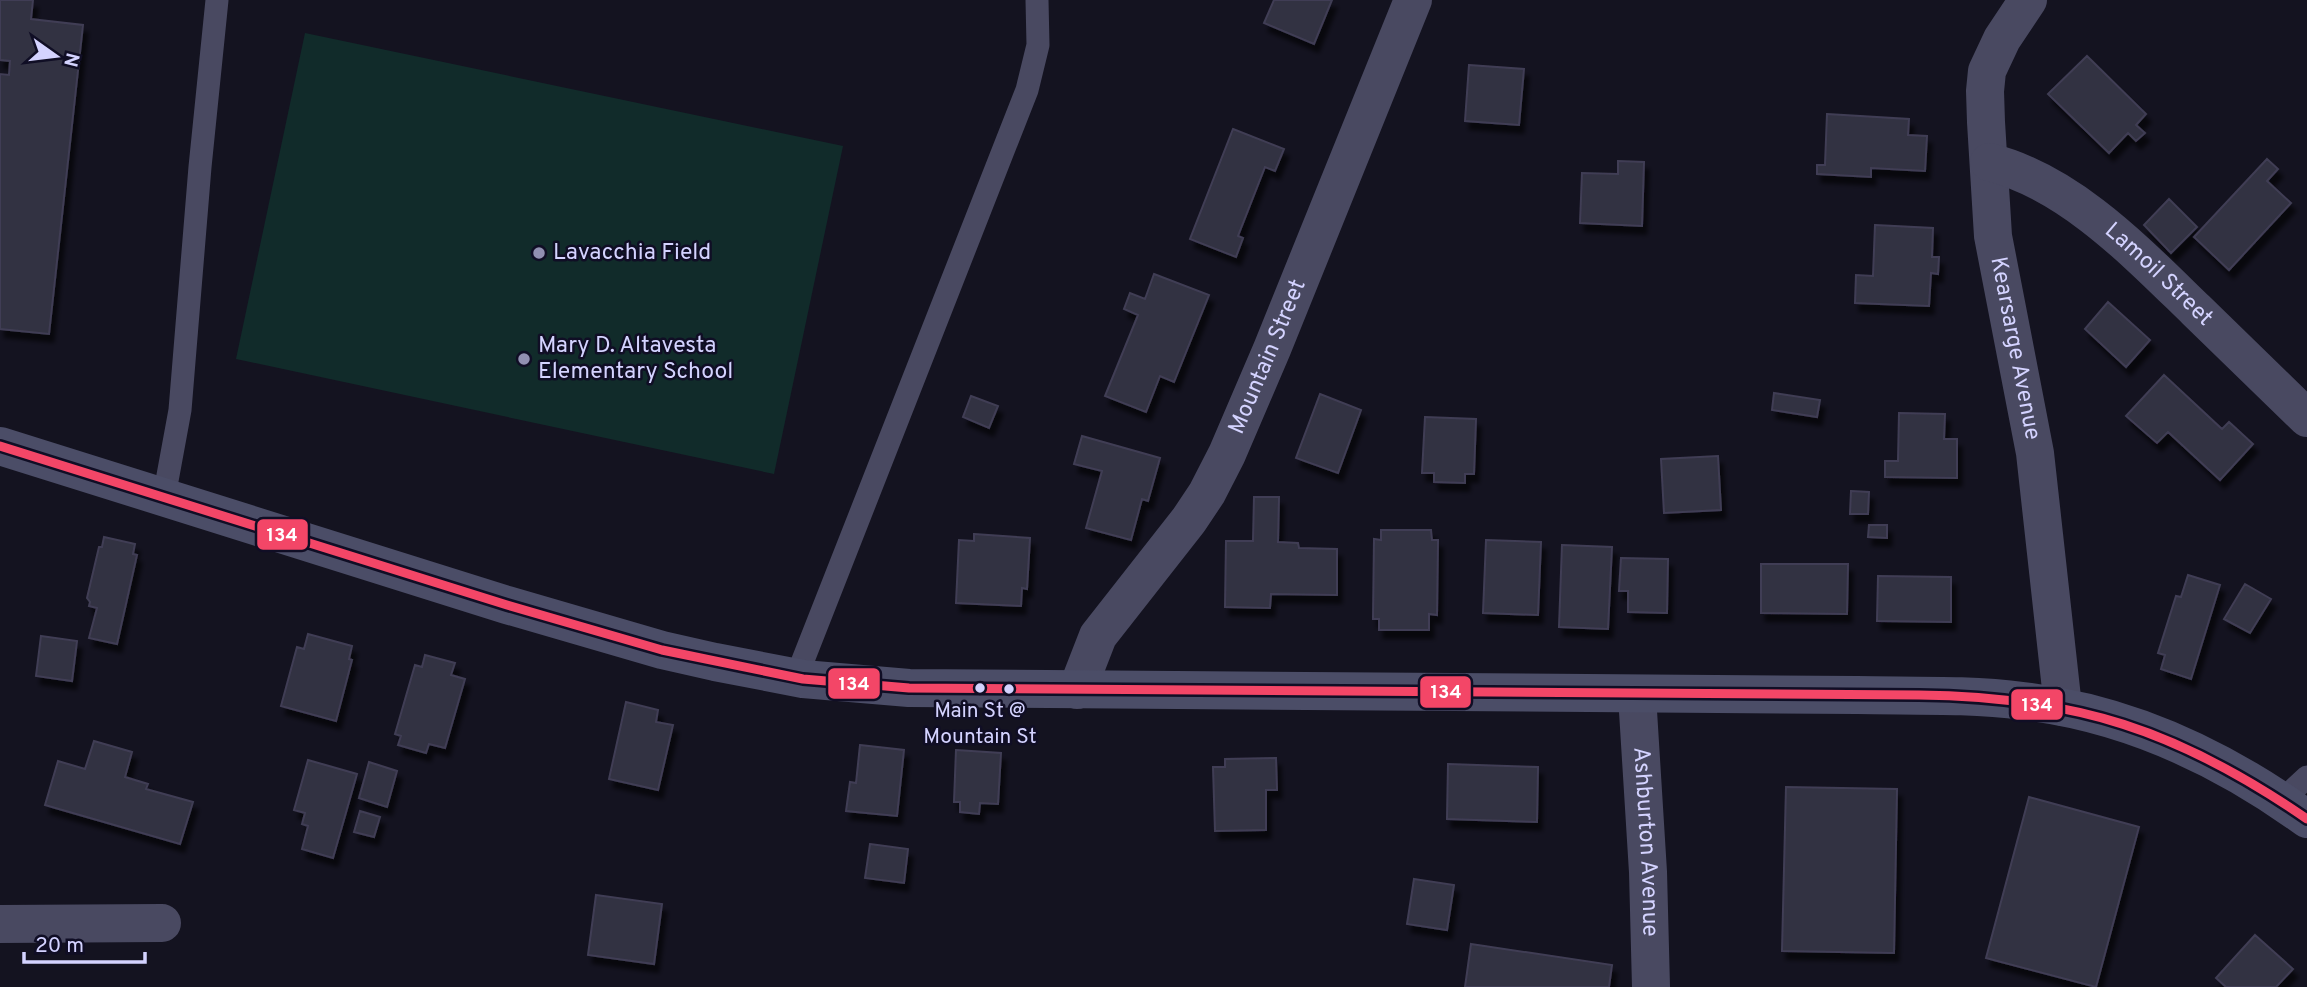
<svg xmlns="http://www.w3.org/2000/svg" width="2307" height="987" font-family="Overpass,sans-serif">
<defs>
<filter id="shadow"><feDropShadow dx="4.5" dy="8" stdDeviation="2" flood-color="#0009"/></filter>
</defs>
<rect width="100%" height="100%" fill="#141320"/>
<path fill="#112b2a" d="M305,33L843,146L774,474L236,359Z"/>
<path fill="#323142" stroke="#403e54" stroke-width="2" filter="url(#shadow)" d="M0,0H33L31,19L83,25L49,334L0,329V74L9,75L10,61L0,60Z
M1274,0H1332L1314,44L1264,23Z
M2087,56L2146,114L2136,125L2145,133L2136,141L2128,133L2109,153L2048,94Z
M1469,65L1524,69L1519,125L1465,121Z
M1827,114L1909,119L1908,135L1927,136L1925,171L1871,168V177L1817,174V165H1825Z
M1233,129L1284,149L1275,171L1265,167L1238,236L1243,238L1236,257L1190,239Z
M2267,159L2278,169L2267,181L2291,203L2229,270L2194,237Z
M1618,161L1644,162L1642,226L1580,223L1582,173L1618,174Z
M2169,199L2197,227L2171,253L2144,225Z
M1875,225L1933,228L1932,257H1939L1938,274L1931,273L1929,306L1855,303L1856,275L1873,276Z
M1154,274L1209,295L1174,382L1160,376L1146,412L1105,396L1138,315L1124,309L1130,293L1145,299Z
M2108,302L2150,340L2126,367L2085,329Z
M2164,375L2222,429L2229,422L2253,444L2220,480L2168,432L2157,443L2126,416Z
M1774,393L1820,400L1817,417L1772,410Z
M1320,394L1361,410L1338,473L1296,458Z
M971,396L998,406L989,428L963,417Z
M1899,413L1945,414L1944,439H1957V478L1885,477V461H1898Z
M1425,417L1476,419L1474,474H1465V483L1434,482V473H1422Z
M1082,436L1160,458L1148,501L1142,499L1131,540L1086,528L1102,471L1074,464Z
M1718,456L1721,510L1664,513L1661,459Z
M1851,491L1869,492L1868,514H1850Z
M1254,497H1279L1278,542L1298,543L1299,548L1337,549V595L1271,594L1270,608L1225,607L1226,541H1253Z
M1869,525H1887V538L1868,537Z
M1381,530H1431L1432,540H1438L1437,615L1429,614V630H1379V619H1373L1374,539L1381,540Z
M974,534L1030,538L1027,589L1022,588L1021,606L956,603L959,540L974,541Z
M104,537L135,544L133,554L137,555L117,644L89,638L97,608L89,606L90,602L87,598L99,547H102Z
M1486,540L1541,542L1538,615L1483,613Z
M1562,545L1612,547L1608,629L1559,627Z
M1621,558L1668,559L1667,613L1628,612V591H1619Z
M1761,564H1848L1847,614L1761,613Z
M2188,575L2220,585L2191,679L2161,669L2165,655L2158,653L2176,596L2181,597Z
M1878,576L1951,577V622L1877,621Z
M2245,584L2271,599L2250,633L2224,619Z
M308,634L352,646L349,659L352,660L336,721L281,706L297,647L304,649Z
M41,636L77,641L72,681L36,676Z
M425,655L455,663L451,675L465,679L445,748L429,744L426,753L398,745L401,736L395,734L415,665L422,667Z
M626,702L658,710L656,722L673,725L658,790L609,779Z
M94,741L132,752L125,777L148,784L146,789L193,802L180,844L45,805L58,761L85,769Z
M860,745L904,750L897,816L846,811L850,782L856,783Z
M956,750L1001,753L998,804L980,803L979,814L960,812V802H954Z
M1276,758L1277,790H1266V830L1215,831L1213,767H1225V759Z
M308,760L357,774L333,858L302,849L308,826L302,824L305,813L294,810Z
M369,762L397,771L387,807L359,798Z
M1448,764L1538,767L1537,822L1447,819Z
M1786,787L1897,789L1894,953L1782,951Z
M2029,797L2139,827L2096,987L1986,958Z
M360,811L380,817L374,837L354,832Z
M870,844L908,849L904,883L865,878Z
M1414,879L1454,885L1447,930L1407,924Z
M596,895L662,904L654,964L588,955Z
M2255,935L2293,969L2276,987H2226L2216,978Z
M1471,944L1612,965L1609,987H1465Z"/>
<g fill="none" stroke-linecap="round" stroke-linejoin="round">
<path stroke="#494961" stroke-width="23" d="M164,497L180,410L200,167L217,0
M796,678L1027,90L1038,45L1037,0
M2281,801L2307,777"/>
<g stroke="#494961" stroke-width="38">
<path id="s1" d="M2028,0L2002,39L1987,71L1985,91L1986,122L1993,236L2035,453L2063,707"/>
<path id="s2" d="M1989,162C2070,182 2137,253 2196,310C2233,346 2270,382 2307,418"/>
<path id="s3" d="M1077,690L1098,636L1189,520L1207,493L1227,454L1272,349L1413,0"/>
<path id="s4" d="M1637,695L1648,872L1651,987"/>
<path d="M0,924L162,923"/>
</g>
<path stroke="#4b4d67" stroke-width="38" d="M0,446L507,605L662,650L715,662L803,679L909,688L1857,695C1912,696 1969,694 2023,701C2127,713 2223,758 2307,819"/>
<defs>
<path id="bus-1" d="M0,446L507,605L662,650L803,679L909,688L1919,695C2076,697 2178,730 2307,819"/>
</defs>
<use href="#bus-1" stroke="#100e25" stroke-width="14"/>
<use href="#bus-1" stroke="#f34667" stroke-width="9"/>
</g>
<g fill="#9190b1" stroke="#100e25" stroke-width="2.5">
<circle cx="539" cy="253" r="7"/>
<circle cx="524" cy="359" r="7"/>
</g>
<g fill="#d4d3ff" stroke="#100e25" stroke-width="2.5">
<circle cx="980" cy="688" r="6"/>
<circle cx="1009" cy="689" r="6"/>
</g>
<g text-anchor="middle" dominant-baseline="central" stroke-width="5" stroke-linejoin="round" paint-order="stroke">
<g font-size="21" fill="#d4d3ff" stroke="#100e25">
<text x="980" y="711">Main St @<tspan x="980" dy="26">Mountain St</tspan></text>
</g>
<g font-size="23" fill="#d4d3ff" stroke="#100e25" text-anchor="start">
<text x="553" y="253">Lavacchia Field</text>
<text x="538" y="346">Mary D. Altavesta<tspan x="538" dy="26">Elementary School</tspan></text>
</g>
<g font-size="23" fill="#d4d3ff" stroke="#100e25">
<text stroke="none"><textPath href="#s2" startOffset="206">Lamoil Street</textPath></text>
<text stroke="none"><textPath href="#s1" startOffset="362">Kearsarge Avenue</textPath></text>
<text stroke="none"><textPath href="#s3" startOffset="387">Mountain Street</textPath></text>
<text stroke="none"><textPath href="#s4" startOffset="147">Ashburton Avenue</textPath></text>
</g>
</g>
<g stroke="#100e25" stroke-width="2.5">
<rect x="256" y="518" width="53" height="33" rx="7" fill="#f34667"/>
<rect x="827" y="667" width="54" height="33" rx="7" fill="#f34667"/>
<rect x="1419" y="675" width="53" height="34" rx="7" fill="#f34667"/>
<rect x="2010" y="688" width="54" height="33" rx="7" fill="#f34667"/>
</g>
<g font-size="19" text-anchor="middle" font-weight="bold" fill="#fff">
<text x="282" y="541">134</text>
<text x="854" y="690">134</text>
<text x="1446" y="698">134</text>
<text x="2037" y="711">134</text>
</g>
<g transform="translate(56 56) rotate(104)" stroke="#100e25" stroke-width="5" paint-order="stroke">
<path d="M0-5L12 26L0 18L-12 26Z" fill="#d4d3ff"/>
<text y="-10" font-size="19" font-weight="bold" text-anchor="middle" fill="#d4d3ff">N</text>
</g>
<path d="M24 952v10h121v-10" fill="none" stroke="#d4d3ff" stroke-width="3.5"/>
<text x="35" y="952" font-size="21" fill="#d4d3ff" stroke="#100e25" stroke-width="5" paint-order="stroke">20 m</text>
</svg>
